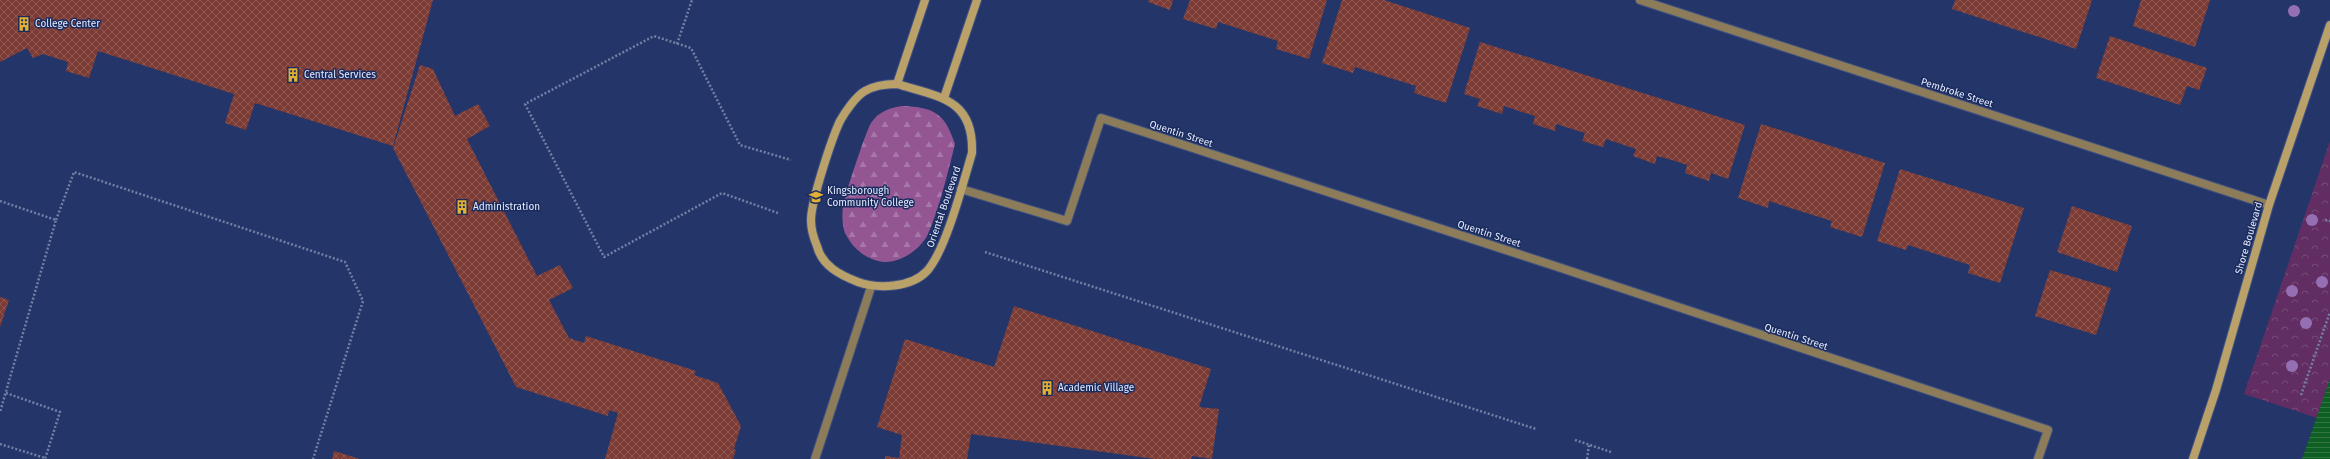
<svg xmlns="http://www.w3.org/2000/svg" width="2330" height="459" font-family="'Fira Sans',sans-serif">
<defs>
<pattern id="forest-firs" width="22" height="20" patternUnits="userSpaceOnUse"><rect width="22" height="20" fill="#935693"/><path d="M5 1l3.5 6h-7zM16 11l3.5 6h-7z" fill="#a777a9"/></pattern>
<pattern id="park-crowns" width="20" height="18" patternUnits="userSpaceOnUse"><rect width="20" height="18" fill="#612d62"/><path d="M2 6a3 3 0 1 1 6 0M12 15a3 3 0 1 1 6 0" fill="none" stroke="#784c7a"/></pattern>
<pattern id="water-rules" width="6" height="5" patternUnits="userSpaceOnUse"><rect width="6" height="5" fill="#0f5e23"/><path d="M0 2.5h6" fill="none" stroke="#327544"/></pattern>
<pattern id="building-cross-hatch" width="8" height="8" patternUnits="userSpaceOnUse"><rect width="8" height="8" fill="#7c3b35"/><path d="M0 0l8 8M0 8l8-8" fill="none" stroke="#8e5853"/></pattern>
</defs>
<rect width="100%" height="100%" fill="#243669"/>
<path fill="url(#forest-firs)" d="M902,106C935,107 945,114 955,144C948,172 939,209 928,234C920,251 896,266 878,261C863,257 852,247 845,233C842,225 842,214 843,206C845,195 866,131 871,123C879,111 890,108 902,106Z"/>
<path fill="url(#park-crowns)" d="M2330,141V379L2317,418L2244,394Z"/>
<path fill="url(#water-rules)" d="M2330,379V459H2302Z"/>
<path fill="url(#building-cross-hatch)" d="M0,0H433L393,146L255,103L246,130L225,123L234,94L98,51L89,78L66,71L68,62L43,54L33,58L27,48L0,62Z
M1149,0H1173L1170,10L1148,2Z
M1190,0H1327L1309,59L1276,49L1278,41L1218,22L1216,29L1183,19Z
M1342,0H1384L1470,28L1446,103L1414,93L1416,86L1355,67L1353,73L1322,63Z
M1955,0H2092L2076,49L1952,9Z
M2141,0H2210L2195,47L2133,26Z
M2110,36L2207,68L2199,90L2187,86L2180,105L2096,78Z
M1480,42L1745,125L1728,179L1711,173L1709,181L1685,173L1687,165L1672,160L1657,156L1655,164L1633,156L1636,149L1606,139L1603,147L1582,141L1585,133L1556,124L1555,131L1533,124L1535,116L1519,111L1504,106L1502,114L1477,106L1480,99L1464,94Z
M420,65L433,69L455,116L478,104L490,126L467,139L537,276L560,265L573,288L549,300L569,338L584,343L586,336L696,371L694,375L718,383L741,426L734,449L736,450L733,459H605L618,413L609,410L608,416L516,387L393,148Z
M1761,124L1885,163L1862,237L1830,227L1832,221L1800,211L1769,201L1768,208L1738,198Z
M1900,169L2024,208L2000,283L1968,273L1970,265L1908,245L1906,250L1877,241Z
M2072,206L2132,226L2117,272L2057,252Z
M2050,270L2111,288L2096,335L2035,316Z
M0,297L9,300L0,327Z
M1014,306L1211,369L1199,407L1219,409L1212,459L1192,456L1191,459H1155L971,434L967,459H885V456L899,458L902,435L877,427L905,339L994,367Z
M334,451L360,459H332Z"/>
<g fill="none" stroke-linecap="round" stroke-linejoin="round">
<defs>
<path id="street" d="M1640,0L2269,205
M961,189L1067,221L1101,118L1555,266L2048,430L2038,459
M815,459L871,287"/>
<path id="secondary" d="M897,84C940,97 974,99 972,153C963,183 946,250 927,271C911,288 878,289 858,282C840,275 822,266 817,246C814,239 811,228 811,220C811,201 832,138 840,121C845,112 856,96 865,91C875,85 886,84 897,84Z
M897,84L925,0
M944,98L977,0
M2193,459L2216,390L2269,205L2330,25"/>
</defs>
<use href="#street" stroke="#435381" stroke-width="10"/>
<use href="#secondary" stroke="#435381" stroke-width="10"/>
<path stroke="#7280a6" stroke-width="2.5" stroke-dasharray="2 2" stroke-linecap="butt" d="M677,44L692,0
M0,201L56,220L0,412
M778,213L722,193L604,257L525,104L654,36L691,48L740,145L791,160
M56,220L74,172L345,262L363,301L313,459
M2325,220L2330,221
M985,252L1536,429
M6,393L60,412L45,459
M2301,395L2330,312
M1575,440L1611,452
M0,444L45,458
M1587,459L1589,445"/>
<use href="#street" stroke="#8c7c5a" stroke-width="8"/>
<use href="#secondary" stroke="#b9a169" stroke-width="8"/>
</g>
<g fill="#956fb4">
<circle cx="2294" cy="11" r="6"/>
<circle cx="2312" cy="220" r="6"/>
<circle cx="2322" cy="282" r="6"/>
<circle cx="2292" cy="291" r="6"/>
<circle cx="2306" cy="323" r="6"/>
<circle cx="2292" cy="366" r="6"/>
</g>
<defs>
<symbol id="building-bare" viewBox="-9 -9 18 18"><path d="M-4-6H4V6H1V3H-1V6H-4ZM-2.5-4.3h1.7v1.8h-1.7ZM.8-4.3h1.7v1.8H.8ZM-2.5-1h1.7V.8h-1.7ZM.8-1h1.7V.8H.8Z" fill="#dfb034" stroke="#1b2b5d" stroke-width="2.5" paint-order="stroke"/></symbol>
<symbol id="university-bare" viewBox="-9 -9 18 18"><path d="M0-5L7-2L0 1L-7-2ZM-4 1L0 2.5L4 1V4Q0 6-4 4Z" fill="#dfb034" stroke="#1b2b5d" stroke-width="2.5" paint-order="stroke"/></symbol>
</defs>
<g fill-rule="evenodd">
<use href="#building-bare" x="14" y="14" width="20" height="20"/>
<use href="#building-bare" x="283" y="65" width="20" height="20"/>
<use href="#university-bare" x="806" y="187" width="20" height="20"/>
<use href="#building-bare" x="452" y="197" width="20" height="20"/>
<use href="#building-bare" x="1037" y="378" width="20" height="20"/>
</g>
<g text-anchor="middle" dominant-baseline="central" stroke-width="3" stroke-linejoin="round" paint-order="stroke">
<g font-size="10" fill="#e3ecff" stroke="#1b2b5d" text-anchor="start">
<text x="35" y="24">College Center</text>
<text x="304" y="75">Central Services</text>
<text x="827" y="191">Kingsborough<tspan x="827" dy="12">Community College</tspan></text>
<text x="473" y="207">Administration</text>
<text x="1058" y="388">Academic Village</text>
</g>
<g font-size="10" fill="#e3ecff" stroke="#1b2b5d">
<text transform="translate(1957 93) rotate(18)">Pembroke Street</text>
<text transform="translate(1181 134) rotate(18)">Quentin Street</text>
<text transform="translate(944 207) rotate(-71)">Oriental Boulevard</text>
<text transform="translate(1489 234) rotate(18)">Quentin Street</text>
<text transform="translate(2249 238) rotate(-74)">Shore Boulevard</text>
<text transform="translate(1796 337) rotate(18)">Quentin Street</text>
</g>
</g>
</svg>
